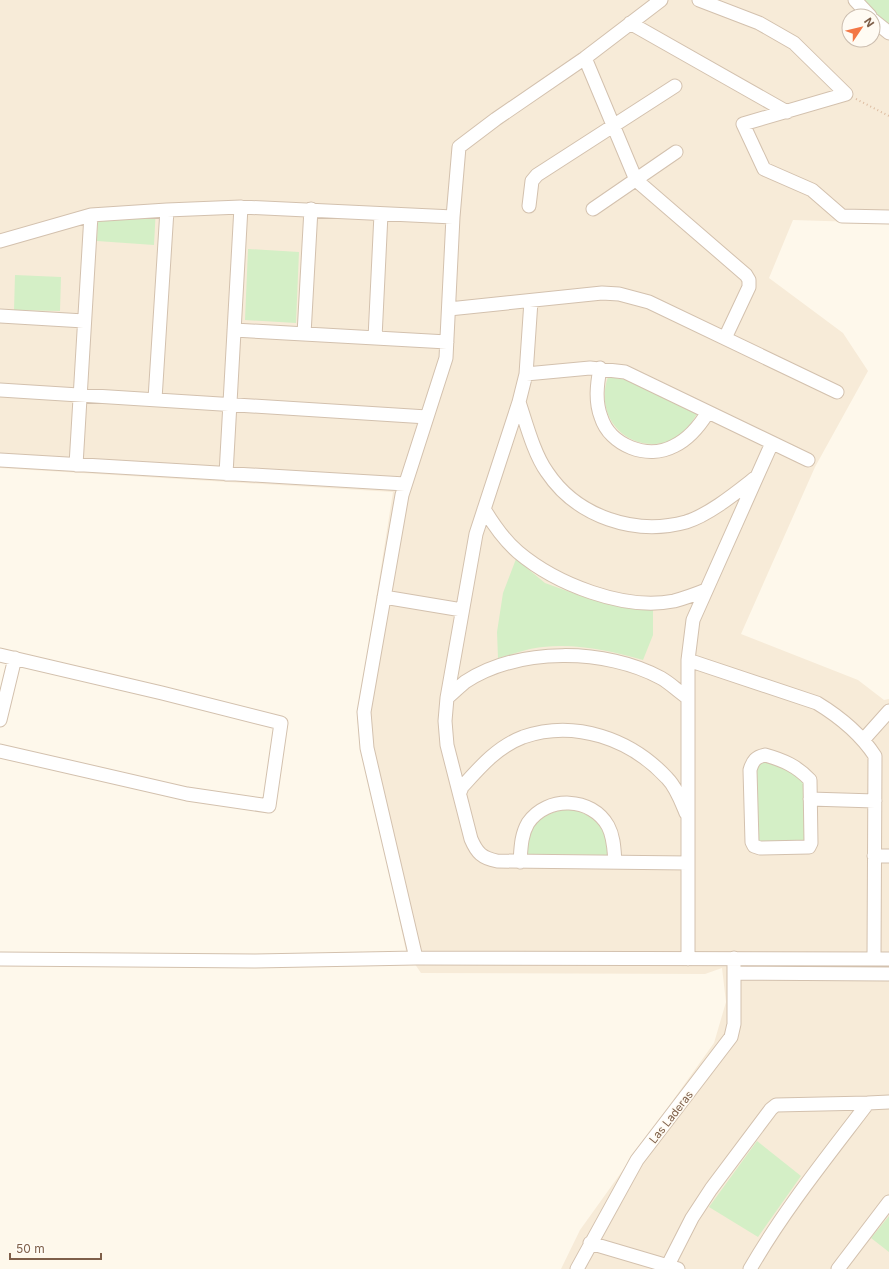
<svg xmlns="http://www.w3.org/2000/svg" width="889" height="1269" font-family="Inter,sans-serif">
<rect width="100%" height="100%" fill="#fef8eb"/>
<path fill="#f7ebd8" fill-rule="evenodd" d="M0,0H889V223L793,220L769,278L843,333L868,371L815,467L741,634L858,680L884,700L889,699V955L880,966H889V1269H561L580,1230L714,1043L726,1002L722,968L705,974L421,973L406,951L357,720L393,492L0,468ZM849,16H873V40H849Z"/>
<path fill="#d4efc6" d="M864,0H889V25L878,19Z
M156,207L154,245L97,241L98,211Z
M248,249L299,252L296,323L245,320Z
M15,275L61,277L60,311L14,310Z
M608,377L629,380L697,414C691,424 686,431 677,437C670,442 661,444 653,444C617,444 596,410 608,377Z
M516,559L545,583L581,596L619,606L653,608V635L643,660C611,651 577,643 543,647C528,648 512,655 498,658L497,632L503,593Z
M766,759L792,771L805,783V843H756V765Z
M569,809C596,815 607,827 608,855L526,854C528,825 540,813 569,809Z
M757,1141L801,1176L758,1237L709,1207Z
M889,1216V1252L871,1238Z"/>
<g fill="none" stroke-linecap="round" stroke-linejoin="round">
<defs>
<path id="minor" d="M699,0L759,23L794,43L846,94L743,124L764,169L812,190L842,216L889,217
M855,0L870,16
M873,20L889,33
M630,23L787,112
M585,58L636,180L746,275L749,280V287L725,338
M529,206L532,181L537,175L675,86
M593,209L676,152
M0,241L91,215L167,210L241,207L453,217
M531,301L526,374L519,402L476,534L447,698L445,721L447,745L471,839C477,853 482,858 497,861L688,863
M449,309L602,293L619,294L649,302L837,392
M0,316L84,321
M234,330L447,342
M304,334L311,209
M375,338L381,214
M600,368C597,385 595,401 601,417C610,446 648,460 674,446C689,439 700,425 708,412
M526,374L590,368L625,372L808,460
M0,390L427,417
M155,399L167,210
M519,402C526,423 534,454 547,472C577,517 635,536 686,522C709,515 737,492 755,478
M0,460L405,484
M76,465L91,215
M226,474L241,207
M484,509C493,524 504,540 518,552C556,584 624,611 674,601C685,598 696,594 706,590
M384,597L462,610
M0,655L162,693L281,723L269,806L187,794L0,751
M688,660L817,703C840,717 860,733 875,756L874,958
M447,698C453,693 459,687 465,682C519,647 606,648 661,678C670,683 679,692 688,698
M0,720L15,658
M864,739L889,711
M765,755C783,760 797,766 810,780L811,843L809,847L760,848L754,846L752,842L750,770C753,760 756,757 765,755Z
M460,792L462,787C480,767 497,747 523,737C575,719 631,739 667,778C676,787 681,801 686,813
M810,799L875,801
M874,856H889
M520,862C521,848 521,835 528,823C547,795 592,797 608,826C614,837 614,850 615,862
M416,958L367,748L364,712L402,495L446,358L453,217L459,147L496,119L585,58L661,0
M0,959L255,961L416,958L889,959
M688,959V660L693,620L772,443
M734,973L889,974
M590,1243L678,1269
M577,1269L637,1160L731,1037L734,1024V958
M666,1269L692,1218L711,1189L771,1109L776,1105L868,1103
M750,1269C784,1210 827,1157 868,1103L889,1102
M838,1269L889,1202"/>
</defs>
<use href="#minor" stroke="#d3c1ae" stroke-width="15"/>
<path stroke="#ddbca1" stroke-width="2" stroke-dasharray="1 3" stroke-linecap="butt" d="M856,99L889,116"/>
<use href="#minor" stroke="#fff" stroke-width="13"/>
</g>
<g text-anchor="middle" dominant-baseline="central" stroke-width="3" stroke-linejoin="round" paint-order="stroke">
<g font-size="11" fill="#7e5f49" stroke="#fffbf3">
<text transform="translate(671 1117) rotate(-52)">Las Laderas</text>
</g>
</g>
<g transform="translate(861 28) rotate(55)"><circle r="19" fill="#fffbf3" stroke="#cbbdaf"/>
<path d="M0-3L7 15L0 10L-7 15Z" fill="#f37745"/>
<text y="-6" font-size="11" font-weight="bold" text-anchor="middle" fill="#7e5f49">N</text>
</g>
<path d="M10 1253v6h91v-6" fill="none" stroke="#7e5f49" stroke-width="2"/>
<text x="16" y="1253" font-size="12" fill="#7e5f49" stroke="#fffbf3" stroke-width="3" paint-order="stroke">50 m</text>
</svg>
